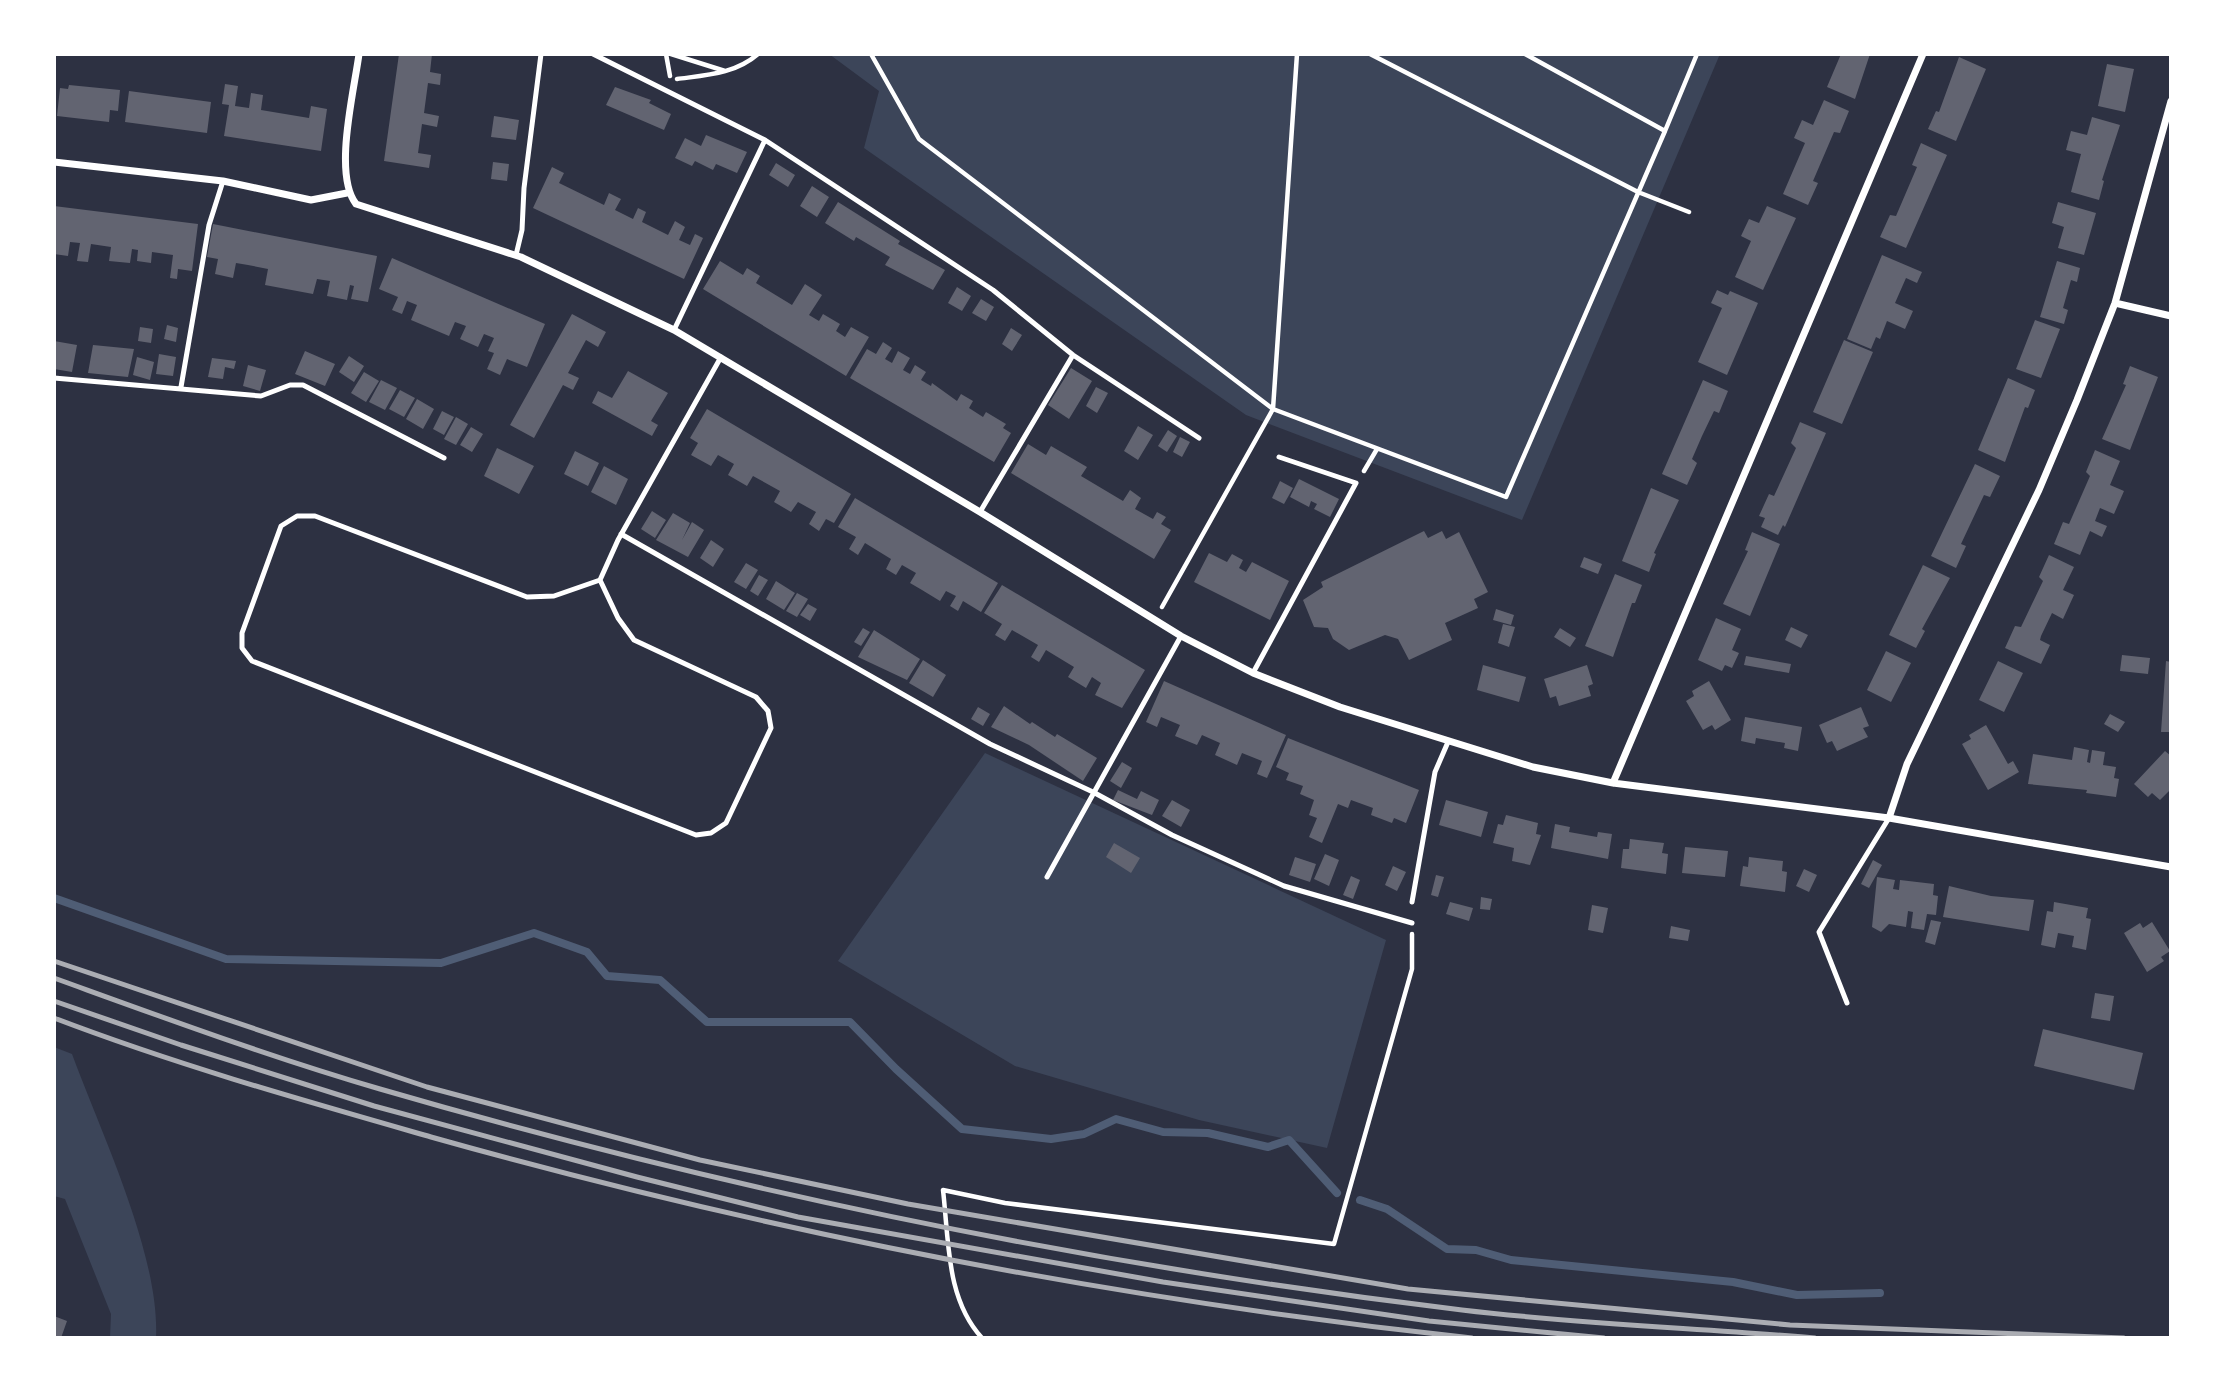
<svg xmlns="http://www.w3.org/2000/svg" width="2225" height="1392" font-family="Karla,sans-serif">
<rect width="100%" height="100%" fill="#2d3142"/>
<path fill="#3c4559" d="M829,54H1720L1522,520L1246,415L864,148L879,91Z
M985,753L1386,940L1327,1148L1199,1120L1015,1066L838,961Z
M54,1047L72,1054C101,1133 160,1255 156,1338H110L111,1314L65,1199L54,1196Z"/>
<g fill="none" stroke-linecap="round" stroke-linejoin="round">
<path stroke="#4f5d75" stroke-width="8" d="M54,898L226,959L441,963L534,933L587,952L607,976L660,980L707,1022H850L896,1069L962,1129L1051,1139L1084,1134L1116,1119L1163,1132L1208,1133L1268,1147L1289,1140L1337,1193
M1360,1200L1387,1209L1447,1249L1476,1250L1511,1260L1733,1282L1797,1295L1880,1293"/>
</g>
<path fill="#626471" d="M399,54H432L430,72L441,74L440,85L428,83L424,113L439,116L437,127L422,124L418,153L431,155L429,168L384,161Z
M1841,54H1870L1855,99L1827,87Z
M1959,57L1986,69L1956,141L1928,129L1936,111L1939,112Z
M2107,64L2134,69L2125,112L2098,106Z
M225,84L238,86L235,106L249,108L251,93L263,95L261,110L309,118L311,106L327,109L321,151L224,136L229,105L222,104Z
M69,85L120,90L118,111L110,110L109,122L57,116L60,88L68,89Z
M615,87L651,100L649,103L671,114L664,130L606,105Z
M129,91L211,102L207,133L125,122Z
M1824,100L1849,111L1840,133L1834,132L1813,181L1818,183L1808,205L1783,194L1805,143L1794,138L1802,120L1813,125Z
M494,116L519,120L516,140L491,137Z
M2092,117L2120,125L2102,180L2104,181L2099,200L2071,192L2081,154L2066,150L2071,131L2087,135Z
M706,135L747,152L737,173L716,164L713,170L695,161L692,166L675,158L685,138L701,146Z
M1921,143L1947,155L1906,248L1880,237L1890,215L1896,216L1917,167L1912,165Z
M493,162L509,164L507,181L491,179Z
M776,163L795,175L788,187L769,175Z
M552,167L564,173L559,183L604,205L609,193L621,199L615,210L633,219L638,208L646,212L642,222L668,235L675,221L685,227L679,240L690,245L695,234L703,238L684,279L533,208Z
M812,186L829,197L817,217L800,206Z
M838,202L900,241L898,244L945,270L933,290L885,265L890,257L856,237L854,241L825,223Z
M2058,202L2096,213L2084,255L2058,248L2064,227L2052,223Z
M54,206L198,224L192,271L178,269L177,279L170,278L173,255L152,252L151,263L137,261L138,250L132,249L130,263L109,261L111,247L91,244L88,262L77,261L80,243L70,242L68,256L54,254Z
M1767,206L1796,218L1763,290L1735,277L1751,241L1741,236L1749,219L1759,223Z
M213,224L377,256L368,302L351,299L354,286L350,285L347,300L327,296L330,281L317,279L313,294L265,285L268,269L248,265L236,263L233,278L215,274L218,259L207,257Z
M1882,255L1922,272L1917,283L1906,278L1895,303L1913,311L1905,329L1887,321L1880,339L1876,337L1871,349L1847,339Z
M392,258L545,324L527,367L507,359L500,375L487,369L494,353L488,351L494,338L484,334L478,347L460,339L466,326L455,322L449,336L411,320L417,305L407,301L402,314L392,310L398,297L379,289Z
M720,261L743,275L747,268L760,276L756,283L792,305L805,284L822,295L809,315L819,321L823,314L840,324L836,331L845,337L851,327L869,337L846,376L703,289Z
M2057,261L2080,268L2077,282L2071,280L2063,308L2068,310L2064,324L2040,317Z
M957,287L971,296L962,311L948,303Z
M1717,290L1728,295L1730,291L1758,303L1727,375L1698,362L1722,308L1711,303Z
M981,299L994,307L986,321L972,313Z
M572,314L606,332L598,347L586,340L568,373L579,378L573,390L563,385L534,438L510,425Z
M2035,320L2060,329L2041,378L2016,369Z
M167,325L178,328L176,342L164,339Z
M140,327L153,329L151,343L138,341Z
M1011,328L1022,335L1012,351L1002,344Z
M1844,340L1873,352L1842,424L1813,412Z
M54,341L77,345L72,372L54,369Z
M883,342L892,348L885,359L892,363L898,351L910,358L903,370L910,374L915,365L926,372L921,380L931,386L932,383L957,401L961,394L973,401L969,408L983,417L986,412L1006,424L1003,428L1011,433L994,462L850,378L867,349L876,354Z
M93,345L134,349L128,377L88,373Z
M305,351L335,364L325,386L295,374Z
M159,354L176,357L173,376L156,374Z
M349,356L364,366L354,382L339,372Z
M137,357L154,362L150,380L133,375Z
M212,358L236,361L234,369L225,367L223,379L208,377Z
M248,365L266,370L260,391L243,386Z
M2130,366L2158,377L2130,450L2102,439L2126,385L2123,384Z
M1071,368L1092,381L1069,419L1048,405Z
M628,371L668,393L651,421L658,425L652,436L592,403L598,391L612,398Z
M364,372L379,381L366,402L351,393Z
M2008,378L2035,390L2028,408L2025,407L2005,462L1978,450Z
M381,380L397,388L385,410L369,402Z
M1703,380L1728,391L1719,413L1714,411L1702,436L1692,459L1697,463L1687,485L1662,474Z
M1096,387L1108,393L1097,413L1086,406Z
M400,390L415,398L404,417L389,409Z
M417,399L434,409L423,429L406,419Z
M707,409L851,494L834,523L826,519L819,531L809,524L816,512L798,502L791,512L774,502L780,491L753,476L747,486L728,475L734,464L718,455L711,466L691,455L698,443L690,438Z
M442,411L454,417L444,435L433,429Z
M456,417L468,424L456,445L444,439Z
M1800,422L1826,433L1785,527L1783,525L1778,535L1761,527L1765,518L1759,516L1769,494L1774,496L1796,448L1791,443Z
M1138,426L1153,435L1138,460L1124,451Z
M471,427L483,434L472,452L460,445Z
M1168,430L1177,436L1167,452L1158,446Z
M1180,437L1190,442L1182,457L1173,452Z
M1028,444L1046,455L1051,446L1087,467L1081,476L1123,501L1130,490L1141,498L1135,509L1153,519L1157,512L1166,517L1161,524L1171,530L1154,559L1011,473Z
M497,448L534,466L519,494L484,476Z
M2095,450L2120,461L2110,485L2124,491L2114,514L2100,508L2095,521L2107,526L2102,537L2090,531L2080,555L2054,544L2063,522L2069,524L2090,476L2086,472Z
M575,451L599,463L588,486L564,474Z
M1975,464L2000,476L1990,497L1984,495L1961,544L1966,546L1956,568L1931,556Z
M604,466L628,479L616,505L591,492Z
M1299,479L1339,499L1330,517L1314,509L1317,504L1311,501L1309,507L1290,497Z
M1280,481L1293,488L1284,504L1272,498Z
M1651,488L1679,500L1654,553L1656,554L1649,572L1622,561Z
M855,498L998,583L981,612L963,601L958,611L950,606L956,596L946,591L940,601L922,590L910,583L916,573L902,565L896,575L886,569L891,559L865,543L858,555L849,549L856,537L838,527Z
M652,511L666,520L655,538L641,529Z
M673,513L690,523L682,540L692,522L704,530L688,557L656,540Z
M1424,531L1428,538L1442,531L1446,539L1459,532L1488,592L1474,599L1478,608L1445,623L1452,640L1409,660L1398,639L1385,635L1349,650L1333,639L1328,628L1314,627L1303,600L1323,587L1321,582Z
M1752,532L1780,544L1750,616L1723,604L1748,551L1745,550Z
M711,540L724,549L713,567L700,558Z
M1209,553L1227,562L1232,554L1243,560L1239,568L1246,572L1252,562L1289,581L1270,620L1194,582Z
M2049,555L2074,567L2063,590L2074,595L2063,619L2052,613L2041,636L2040,640L2050,645L2041,664L2005,648L2015,626L2021,627L2043,581L2039,577Z
M1584,557L1602,564L1598,574L1580,567Z
M746,563L758,570L746,589L734,582Z
M1923,565L1950,578L1922,629L1925,631L1916,648L1889,635Z
M1615,574L1642,585L1635,603H1632L1613,657L1585,646Z
M759,575L768,580L758,596L750,591Z
M776,581L795,593L784,610L766,599Z
M1002,585L1145,670L1122,708L1095,695L1101,683L1092,677L1086,688L1068,677L1074,667L1046,650L1039,662L1031,657L1038,645L1012,630L1005,641L995,635L1002,624L984,613Z
M797,593L808,599L797,617L786,611Z
M808,604L817,609L810,621L800,615Z
M1496,609L1514,615L1511,625L1493,620Z
M1716,618L1741,629L1732,650L1739,653L1732,668L1725,665L1722,671L1698,660Z
M1503,624L1515,627L1509,647L1498,643Z
M1791,627L1808,635L1801,648L1785,640Z
M863,628L870,632L861,646L854,642Z
M1560,628L1576,638L1570,647L1554,637Z
M874,630L920,659L907,680L858,657Z
M1886,651L1911,663L1891,702L1867,690Z
M2122,655L2150,658L2148,674L2120,671Z
M1746,656L1791,664L1789,673L1744,665Z
M923,660L946,675L933,697L909,683Z
M1998,661L2023,673L2004,712L1979,700Z
M2166,661L2171,662V732H2161Z
M1483,665L1526,677L1519,702L1477,690Z
M1587,665L1593,684L1588,686L1591,696L1559,706L1556,696L1550,698L1544,679Z
M1164,681L1286,735L1267,778L1257,774L1262,761L1242,753L1237,765L1215,755L1220,743L1202,735L1197,745L1175,736L1180,725L1161,717L1157,727L1146,722Z
M1709,681L1731,720L1715,730L1712,725L1703,730L1686,701L1694,696L1692,691Z
M1004,706L1030,724L1032,722L1055,737L1057,734L1097,758L1083,781L1029,745L991,727Z
M978,707L990,714L983,726L971,719Z
M1861,707L1869,726L1863,728L1868,737L1837,751L1832,741L1827,743L1819,725Z
M2110,714L2125,722L2118,732L2104,724Z
M1745,717L1802,727L1798,751L1784,748L1785,743L1756,738L1755,744L1741,741Z
M1986,725L2008,764L2013,761L2019,772L1988,790L1962,744L1971,739L1969,735Z
M1288,738L1419,790L1406,823L1394,818L1392,823L1371,815L1373,808L1351,800L1348,808L1338,804L1322,843L1309,837L1317,818L1309,815L1314,800L1300,794L1303,786L1286,780L1289,773L1276,767Z
M2074,747L2089,750L2087,762L2090,763L2092,750L2105,752L2103,765L2116,767L2114,778L2119,779L2116,797L2086,793L2087,790L2028,784L2033,754L2072,760Z
M2165,751L2171,756V789L2160,800L2152,793L2148,797L2134,784Z
M1122,762L1132,768L1121,788L1110,781Z
M1118,790L1137,799L1141,791L1159,800L1152,815L1113,800Z
M1172,800L1190,810L1181,827L1162,816Z
M1446,800L1488,812L1481,837L1439,825Z
M1506,815L1538,823L1536,834L1541,835L1530,865L1512,861L1514,848L1493,843L1498,824L1503,825Z
M1555,824L1570,827L1569,832L1597,837L1598,832L1612,834L1608,859L1551,848Z
M1630,839L1664,843L1662,853L1668,854L1666,874L1621,868L1623,849H1629Z
M1114,843L1140,858L1131,873L1106,857Z
M1685,847L1728,851L1725,877L1682,873Z
M1325,854L1339,860L1329,886L1314,879Z
M1295,857L1316,864L1310,882L1289,875Z
M1749,857L1783,861L1782,871L1787,872L1785,892L1740,886L1743,866L1748,867Z
M1873,860L1882,865L1869,888L1861,884Z
M1393,866L1406,872L1397,891L1385,885Z
M1804,869L1817,875L1809,892L1796,886Z
M1436,875L1444,877L1438,897L1431,895Z
M1351,876L1360,880L1353,899L1343,895Z
M1877,877L1895,880L1893,889L1899,890L1900,880L1934,884L1933,895L1938,896L1936,915L1927,914L1924,930L1911,928L1913,912L1908,911L1906,927L1889,924L1881,932L1872,927Z
M1949,886L1991,896L2034,900L2029,931L1943,917Z
M1481,897L1492,899L1490,910L1480,909Z
M1450,902L1473,908L1469,921L1446,914Z
M2054,902L2088,908L2086,918L2091,919L2086,950L2072,947L2074,936L2058,933L2055,948L2041,945L2047,911L2053,912Z
M1592,905L1608,908L1603,933L1588,930Z
M1931,920L1941,922L1935,945L1925,942Z
M2152,922L2170,951L2161,957L2164,961L2147,972L2124,933L2140,923L2143,928Z
M1671,926L1690,930L1688,941L1669,938Z
M2095,993L2114,996L2110,1021L2091,1018Z
M2043,1029L2143,1053L2134,1090L2034,1066Z
M54,1316L67,1321L61,1338H54Z"/>
<g fill="none" stroke-linecap="round" stroke-linejoin="round">
<path stroke="#fff" stroke-width="4.5" d="M666,54L670,76
M671,54L725,71
M871,54L919,139L1273,409L1506,497L1665,131
M1370,54L1638,192L1689,212
M1525,54L1665,131L1697,54
M677,79C707,75 735,74 758,54
M1364,471L1377,449
M1162,607L1273,409L1297,54
M982,1338C946,1299 949,1241 943,1190L1005,1203L1334,1244L1412,969V934"/>
<path stroke="#fff" stroke-width="5" d="M593,54L765,140L993,290L1073,355L1199,438
M516,255L522,230L524,188L541,54
M674,330L765,140
M54,378L261,396L290,385H303L444,458
M181,387L209,225L223,181
M980,512L1073,355
M621,534L990,744L1093,792L1172,835L1284,886L1412,923
M600,580L554,596L527,597L315,516H297L281,526L242,633V648L252,661L696,835L711,833L726,823L771,728L768,711L756,697L634,640L618,618L600,580L618,540L721,357
M1253,673L1356,483L1279,457
M1047,877L1181,636
M1412,902L1435,772L1448,742
M1847,1003L1819,932L1889,818"/>
<path stroke="#fff" stroke-width="7" d="M359,54C354,92 333,174 356,204L521,257L674,330L980,512L1181,636L1253,673L1340,707L1533,767L1613,783L1889,818L2171,867
M54,162L223,181L311,200L347,193
M2115,303L2171,316
M1613,783L1923,54
M1889,818L1907,764L2039,490L2077,400L2115,303L2171,101"/>
<path stroke="#abadb3" stroke-width="5" d="M54,961L427,1087L700,1160L908,1204L1408,1289L1790,1325L2124,1338
M54,978C162,1017 270,1057 380,1089C734,1192 1096,1266 1462,1310C1579,1324 1697,1328 1815,1338
M54,1001L181,1045L374,1106L637,1177L798,1217L1163,1282L1429,1321L1604,1338
M54,1018C177,1065 305,1101 431,1137C772,1233 1121,1300 1472,1338"/>
</g>
<rect width="2225" height="1392" fill="none" stroke="#ffffff" stroke-width="112"/>
</svg>
